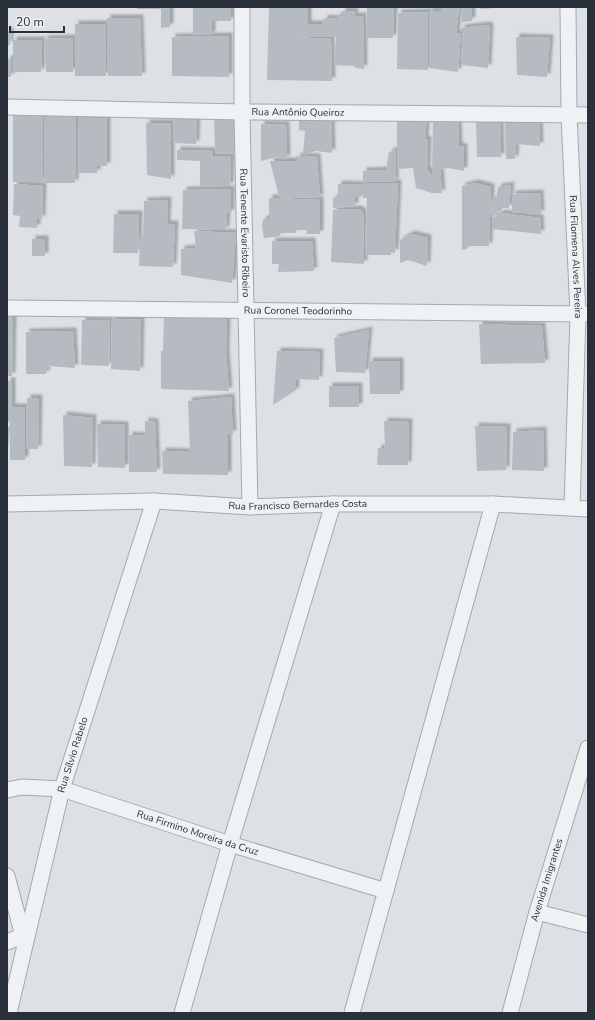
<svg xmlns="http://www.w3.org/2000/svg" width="595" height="1020" font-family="'Nunito Sans',sans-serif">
<defs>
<filter id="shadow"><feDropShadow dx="3.5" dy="-3.5" stdDeviation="1" flood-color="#0004"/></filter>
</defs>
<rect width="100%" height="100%" fill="#dde1e5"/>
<path fill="#b5bbc1" filter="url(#shadow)" d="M137,7H170V27L161,28V9H137Z
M193,7H231V21H212V35H193Z
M269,7H308V24H322L325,18L337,19V16H342V11H355L354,16H363L364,69L356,68L354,66L334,65L336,37H290L331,39L332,81L267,80Z
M367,7H394L393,38H366Z
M441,7H460V11L459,9L456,33H461L458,72L429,68V11H441L444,10L441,9Z
M462,7H472V21L462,22Z
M480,7H496V8L481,9Z
M428,12V70L397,69L398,13Z
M107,18H140L142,76H108Z
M75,24H106V76H75Z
M487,25L490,27L488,68L461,65L463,33L460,28Z
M7,31H10V45H7Z
M229,36V77L172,76V37Z
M516,37L550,38L547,77L517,75Z
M72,38L73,72H46L44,39Z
M13,40H42L41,72H13Z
M7,59H11V77H7Z
M78,110H92L97,118H107V166H97V173H78Z
M76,112L75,183H44L45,113Z
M174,112L197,114L196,144L173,143Z
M13,113L43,114V182H13Z
M214,113L236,114V154L215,153Z
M508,115L539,118L540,146L516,144L515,159H506L505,124Z
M397,116L428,119L426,127L425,139L428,140L427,169L432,176L433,116L458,119L459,146L464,147V171L448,168L440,170L442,193H432L416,188L413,168L397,169Z
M299,117H331L332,153L316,151L303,155L305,131L299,130Z
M476,120L500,121L501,157H477Z
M146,123H171V179L147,175Z
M261,124L286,125L287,159L277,157L261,161Z
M177,150L213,151V156H231L230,186H200V161L177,160Z
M396,150L395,182H363V171L386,170L389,152Z
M297,156L317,157L320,198L279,197L270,161H297Z
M363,183H398L395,253L391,252V255H367L365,253L367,198H363L362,194L361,197H355V206L333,208V198L338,196V184L363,185Z
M475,183L491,187L489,246H467V249L462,250V186Z
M14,184L43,186L42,219H37V228L19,227L20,216L13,215Z
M511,185L509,208H499L498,213L491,217L492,199H496L498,187Z
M231,189V213H227L226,230L182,229L183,190Z
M540,193L541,214L512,212V194Z
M269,198L320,200V234H306L307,230H296V233H280V236L264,238L262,227L263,219H269Z
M168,200L167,224H175L173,267L139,266L140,238H143L144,201Z
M358,209L363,212L364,264L331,262L333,210Z
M502,213L540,218L541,234L492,229V218Z
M114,214H139L138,253H113Z
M194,231L236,233L232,283L181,275V249L196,248Z
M411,234L428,238L427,266L408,260L400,263V240Z
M32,239H45V256H32Z
M272,241H312L314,271L278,272L279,264H272Z
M7,316H13L12,376H7Z
M164,316L227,319L226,353L229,391L161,389V351H163Z
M112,319H141L140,371L111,369Z
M82,320L110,321L109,366L81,365Z
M479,324L542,326L545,363L481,364Z
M369,330L365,373L336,372L334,338Z
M73,331L75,368L47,366L46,374H26V332Z
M277,351L320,352L319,380L296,379V390L273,405Z
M369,361H400V394H370Z
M7,381H12V407H25V460H10V429L8,449H7V427H10V422H7Z
M329,386H359V407H329Z
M231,397L233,434H228V475L163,474L162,451L190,452L188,401Z
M27,398H39L38,449H26Z
M63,415L93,418L92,467L64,466Z
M145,421L155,422L157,472H129V435L145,436Z
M384,421L409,422L408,465H377L378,448H385Z
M97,424L125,425V468L98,467Z
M475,426L507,427L506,470L477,471Z
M543,430L544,471L512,470L513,432Z"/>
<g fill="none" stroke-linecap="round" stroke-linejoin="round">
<defs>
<g id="street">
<path id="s1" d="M242,7V112L250,507"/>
<path id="s2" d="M568,7L569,115L578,314L572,508"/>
<path id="s3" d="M7,107L242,112L588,115"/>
<path id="s4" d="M7,308L588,314"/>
<path id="s5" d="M7,504L154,501L250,507L333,504H493L588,509"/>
<path id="s6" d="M7,790L22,787L62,789L230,844L386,891"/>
<path d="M7,876L23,936"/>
<path d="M537,912L588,925"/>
<path d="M7,942L27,934"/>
<path id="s7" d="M9,1013L62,789L154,501"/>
<path d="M182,1013L230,844L333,504"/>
<path d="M352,1013L493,504"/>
<path id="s8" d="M510,1013L537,912L588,748"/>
</g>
</defs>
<use href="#street" stroke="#a3a9ae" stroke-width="17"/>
<use href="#street" stroke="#eff2f4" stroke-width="15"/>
</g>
<g text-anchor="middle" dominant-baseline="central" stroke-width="3" stroke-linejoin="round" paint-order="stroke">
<g font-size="10" fill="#28313a" stroke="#ecf0f3">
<text stroke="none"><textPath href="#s3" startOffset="291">Rua Antônio Queiroz</textPath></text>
<text stroke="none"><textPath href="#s1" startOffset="226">Rua Tenente Evaristo Ribeiro</textPath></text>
<text stroke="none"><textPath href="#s2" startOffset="250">Rua Filomena Alves Pereira</textPath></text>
<text stroke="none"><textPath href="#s4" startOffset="291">Rua Coronel Teodorinho</textPath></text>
<text stroke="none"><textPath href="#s5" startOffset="291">Rua Francisco Bernardes Costa</textPath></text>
<text stroke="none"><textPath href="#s7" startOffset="266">Rua Sílvio Rabelo</textPath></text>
<text stroke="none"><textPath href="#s6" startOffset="198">Rua Firmino Moreira da Cruz</textPath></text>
<text stroke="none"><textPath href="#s8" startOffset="138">Avenida Imigrantes</textPath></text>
</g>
</g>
<rect width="595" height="1020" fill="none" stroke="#28313a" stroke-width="16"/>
<path d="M10 26v6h54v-6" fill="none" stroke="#28313a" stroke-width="2"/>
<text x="16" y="26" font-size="12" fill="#28313a" stroke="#ecf0f3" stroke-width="3" paint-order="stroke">20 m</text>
</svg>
